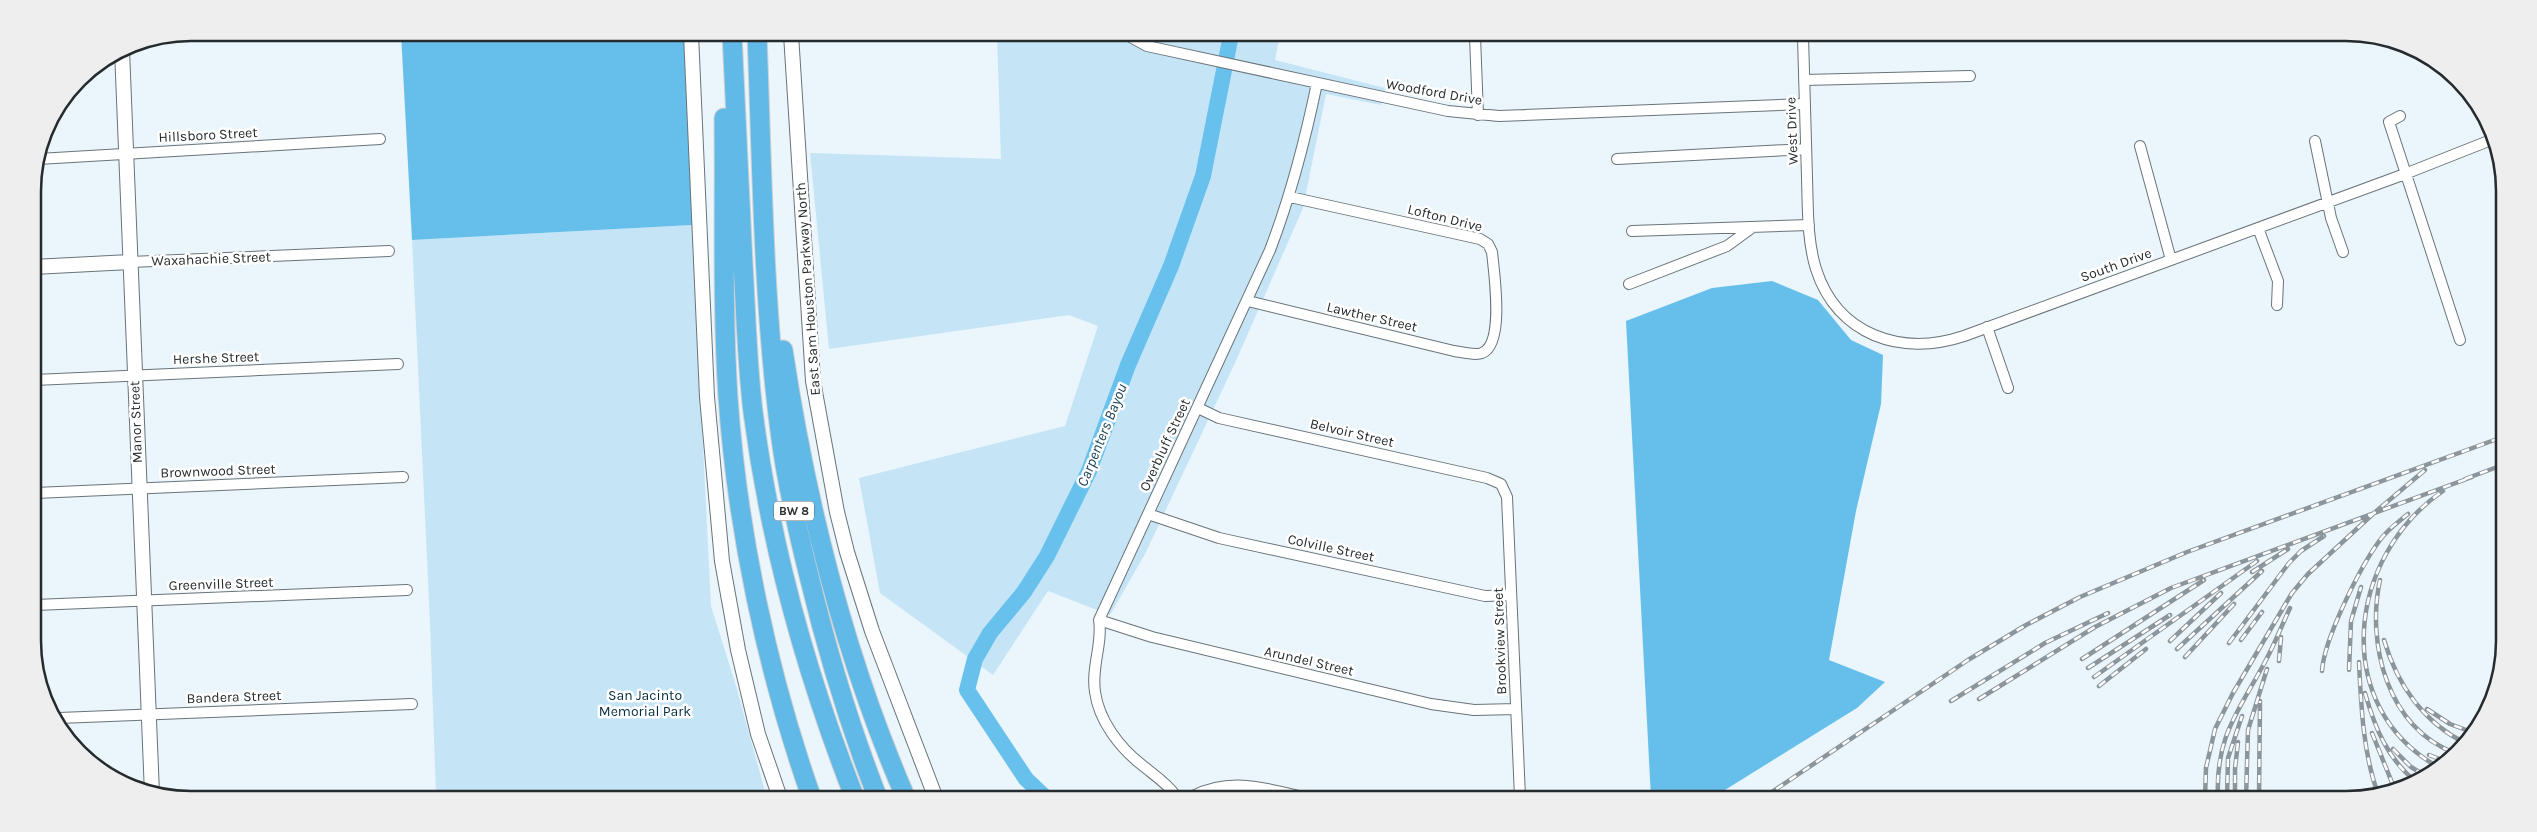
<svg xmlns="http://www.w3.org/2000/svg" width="2537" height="832" font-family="Karla,sans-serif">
<rect width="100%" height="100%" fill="#eaf5fc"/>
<path fill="#c5e5f7" d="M997,35H1280L1275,60L1385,88L1381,105L1326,94L1303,208L1235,363L1145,554L1110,615L1048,591L993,675L880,593L859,478L1065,426L1098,326L1069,315L829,349L810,153L1001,159Z
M692,225L711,606L736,686L766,795H436L430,623L412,240Z"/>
<path fill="#66bfeb" d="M401,33L687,34L692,225L412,240Z
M1772,281L1818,300L1851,340L1883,355L1881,404L1856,511L1829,660L1885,682L1857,708L1712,798H1651L1626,321L1712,288Z"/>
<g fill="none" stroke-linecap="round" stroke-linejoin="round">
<path stroke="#68c1ed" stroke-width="16" d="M1044,796L1026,779L967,690L975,659L990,633L1024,592L1047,556L1089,471L1128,365L1171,266L1203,176L1231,35"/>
<defs>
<path id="street" d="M1127,35L1147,46L1448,111L1499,116L1805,104
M172,36L236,33
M1475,36L1478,115
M1803,37C1804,84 1806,131 1807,178C1808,208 1807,240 1816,269C1837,335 1901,357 1964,336L2405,174L2491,140
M1804,80L1970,76
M2400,116L2389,122L2460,340
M2315,141L2331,218L2343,252
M2140,146L2171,260
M38,159L380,139
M1617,159L1806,149
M2258,228L2278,281L2277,305
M1632,231L1809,225
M130,262L389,251
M1629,284L1727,246L1753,227
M1248,301L1454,351C1462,352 1475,356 1482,353C1505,344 1494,273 1492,252L1488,244L1480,239L1290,197
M1987,327L2008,388
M34,380L398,364
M1198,408L1219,418L1487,478L1501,484L1507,497L1520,797
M35,493L403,477
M1148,514L1219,538L1485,596L1511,595
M35,605L407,590
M1099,620L1152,637L1431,704L1474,710L1516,709
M59,718L412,704
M1176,796C1167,783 1154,775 1142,765C1120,748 1099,721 1095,692C1091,667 1103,643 1099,620L1270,250C1291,195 1305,141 1317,83
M1193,796C1230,777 1265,788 1303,797"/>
<path id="secondary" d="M691,34L707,397L722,561L738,650L758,734L779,795
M791,34L813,381L837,512L847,552L872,631L935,796
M122,50L152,794
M33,267L130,262"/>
<path id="highway" d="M732,34C736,110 739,187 743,264C746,313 747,363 753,412C770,543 806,673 854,796
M757,34C762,166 763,300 780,431C786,480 797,528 809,576C827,651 849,724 877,796
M724,118C725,210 722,304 728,397C737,529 767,671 811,796
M783,350C806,502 844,655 905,796"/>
</defs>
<use href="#street" stroke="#697479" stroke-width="12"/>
<use href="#secondary" stroke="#697479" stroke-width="16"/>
<use href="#highway" stroke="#cfd0d1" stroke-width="21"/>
<use href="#street" stroke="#fff" stroke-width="10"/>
<use href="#secondary" stroke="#fff" stroke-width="14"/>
<use href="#highway" stroke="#60b9e6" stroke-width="19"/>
<defs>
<path id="rail" d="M2465,479L2500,466
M2252,572L2288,549
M2380,580C2366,644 2388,729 2455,753
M2241,640L2262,612
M2384,640C2397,684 2423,722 2465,743
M2170,641L2221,593
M2229,643L2289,563L2301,551L2324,536
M2177,649L2262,571
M2185,657L2234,604
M2082,659L2204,580
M2279,661L2281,637
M2359,662C2361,705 2363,753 2378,794
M2088,668L2170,615
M2349,670L2351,621L2361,587
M2322,671C2324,639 2360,567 2380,540C2387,530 2398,522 2408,514
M2094,677L2257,561
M2099,686L2146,649
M2365,693C2375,728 2387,758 2416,782
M1979,699L2095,627L2171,588L2472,477
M1951,701L2045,643L2108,613
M2427,709L2450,724L2474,733
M2372,733L2395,790
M2393,749L2411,767L2426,776
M2429,755L2447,762
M2440,768C2329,708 2347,556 2443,491
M1763,798L1968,660L2026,625L2080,597L2187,552L2500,438
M2205,799L2206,768L2215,729L2233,693L2292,593L2308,574L2374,513L2425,470
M2218,799C2215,736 2238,713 2266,660C2275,643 2282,625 2290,608
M2227,799L2228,758L2242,716
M2235,799V769L2238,742
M2246,799L2248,730L2267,669
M2259,799L2260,701"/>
</defs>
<use href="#rail" stroke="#8c9599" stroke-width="4.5"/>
<use href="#rail" stroke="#fff" stroke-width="2.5" stroke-dasharray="8" stroke-linecap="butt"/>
</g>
<g text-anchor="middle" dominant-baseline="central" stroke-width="5" stroke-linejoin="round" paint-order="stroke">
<rect fill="#fff" stroke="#676b6c" stroke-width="1" x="774" y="501.5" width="40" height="19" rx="4"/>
<g font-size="12" font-weight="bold" fill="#262b2d">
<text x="794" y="511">BW 8</text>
</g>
<g font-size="14" fill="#262b2d" stroke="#fff">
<text transform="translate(1434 92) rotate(10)">Woodford Drive</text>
<text transform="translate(1792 131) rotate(-92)">West Drive</text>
<text transform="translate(208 135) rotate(-3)">Hillsboro Street</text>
<text transform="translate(1445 218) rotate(14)">Lofton Drive</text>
<text transform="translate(211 259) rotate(-2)">Waxahachie Street</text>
<text transform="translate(2116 265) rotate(-20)">South Drive</text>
<text transform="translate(808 289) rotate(-94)">East Sam Houston Parkway North</text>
<text transform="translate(1372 317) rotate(13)">Lawther Street</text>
<text transform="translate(216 358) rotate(-2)">Hershe Street</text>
<text transform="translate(136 422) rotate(-92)">Manor Street</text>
<text transform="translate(1352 433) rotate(13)">Belvoir Street</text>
<text transform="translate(1165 445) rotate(-65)">Overbluff Street</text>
<text transform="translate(218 471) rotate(-2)">Brownwood Street</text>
<text transform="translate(1331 548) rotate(12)">Colville Street</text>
<text transform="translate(221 584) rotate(-2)">Greenville Street</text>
<text transform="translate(1500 641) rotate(-92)">Brookview Street</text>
<text transform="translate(1309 661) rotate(13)">Arundel Street</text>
<text transform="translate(234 697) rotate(-2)">Bandera Street</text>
</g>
<g font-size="14" fill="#042e40" stroke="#fff">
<text x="645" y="695">San Jacinto<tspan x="645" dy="16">Memorial Park</tspan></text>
</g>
<g font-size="15" font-style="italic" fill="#1e4558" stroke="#fff">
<text transform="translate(1102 435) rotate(-68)">Carpenters Bayou</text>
</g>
</g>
<path d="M0 0H2537V832H0ZM191 41H2346A150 150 0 0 1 2496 191V641A150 150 0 0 1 2346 791H191A150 150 0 0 1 41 641V191A150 150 0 0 1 191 41Z" fill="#eee" fill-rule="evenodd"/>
<path fill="none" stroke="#262b2d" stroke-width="2.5" d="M191 41H2346A150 150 0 0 1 2496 191V641A150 150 0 0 1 2346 791H191A150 150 0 0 1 41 641V191A150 150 0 0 1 191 41Z"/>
</svg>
